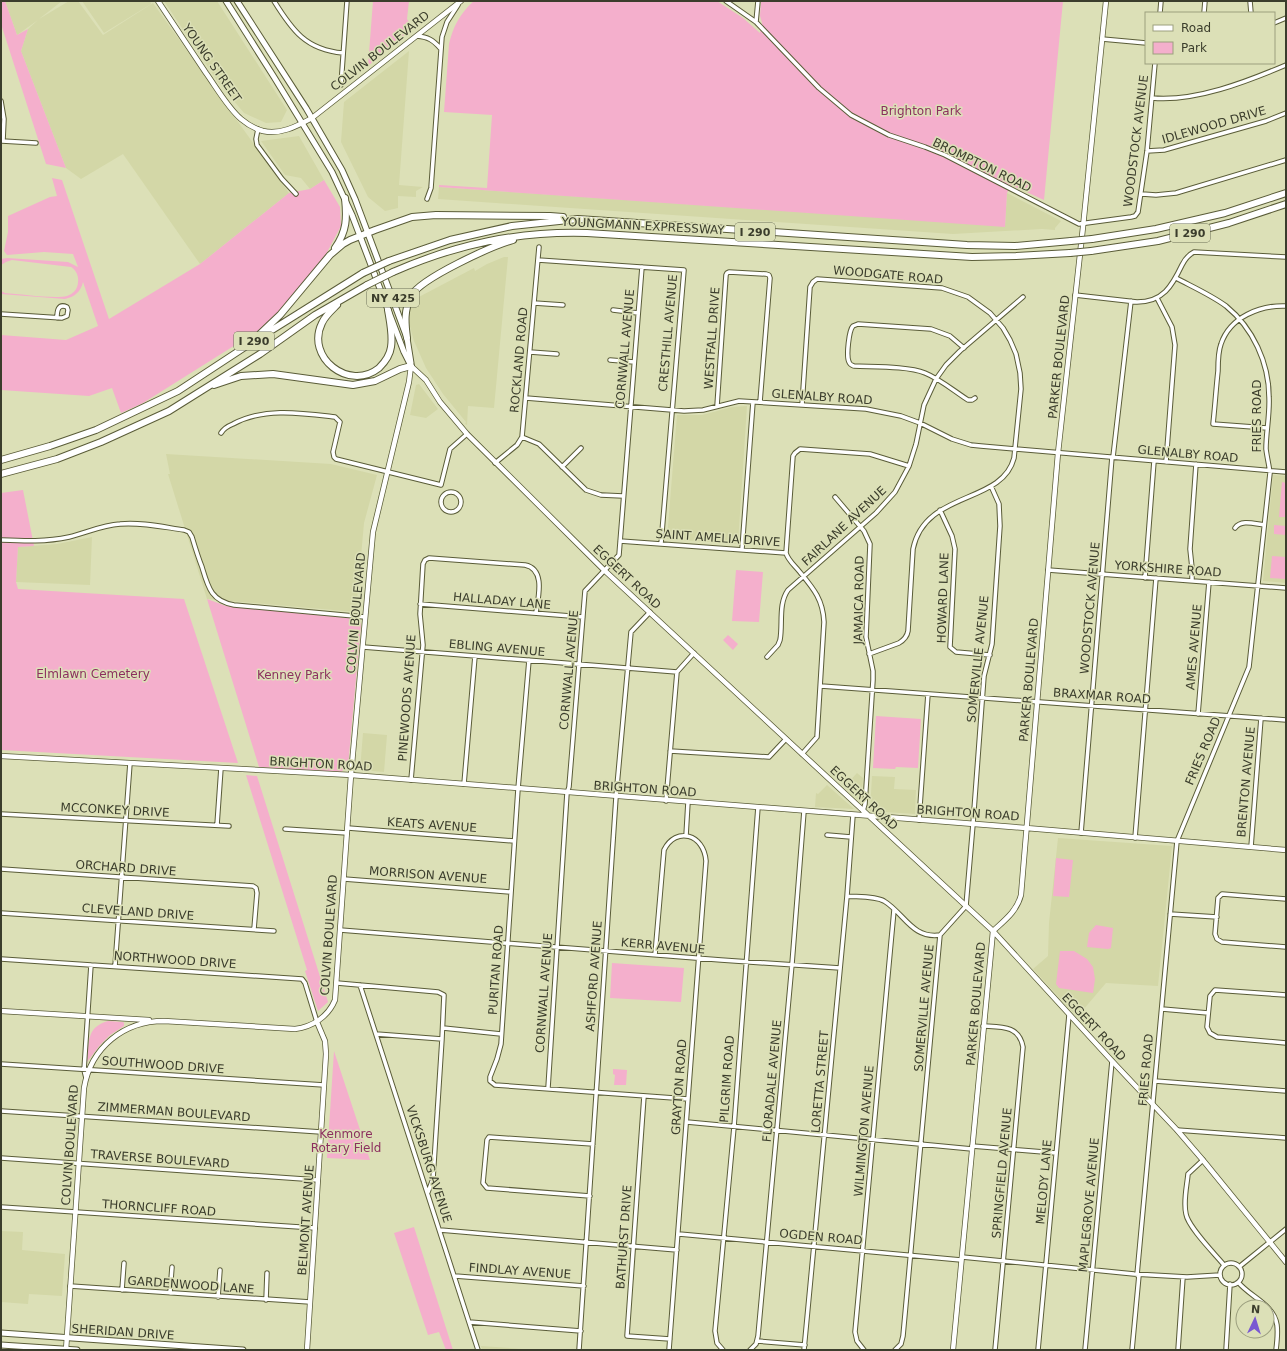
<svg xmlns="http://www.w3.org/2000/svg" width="1287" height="1351" font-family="'DejaVu Sans',sans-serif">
<rect width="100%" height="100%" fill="#dce0b7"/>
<path fill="#d3d7a7" d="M5,1H62L39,19L69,1H78L103,35L153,3L289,193L200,264L123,154L81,179L66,168L21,51L28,29L38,20L17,35Z
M82,1H150L151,4L104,33Z
M164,1H217L287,110L281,122L266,123L244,113L218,82Z
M409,51L399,185L423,187L416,191V197L398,196V208L385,211L368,197L341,142L344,102Z
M299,136L324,180L310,189L301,178L285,175L261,141Z
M439,187L1005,226L1007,193L1061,221L1055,228V230L1042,229L953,234L438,199Z
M504,257H508L494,408L468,406L467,425L465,424L466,422L443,394L426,368L414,341L409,323L410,307L415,299L474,268L475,271L487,264Z
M419,384L438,409L426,418L410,415L416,385Z
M747,406L738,544L667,539L677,415H702L732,407Z
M166,454L331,464L377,475L364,523L356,612L207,599L168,474H170Z
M1273,475L1286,476V583L1263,581Z
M92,537L90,585L16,582L18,547L57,544Z
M363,733L387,735L384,772L360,770Z
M857,773L863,778L861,803L844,787Z
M872,776L895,777L894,789L916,790L915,814L870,811Z
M827,785L854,809L815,807L816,793L818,794Z
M1058,838L1172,846L1158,986L1106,983L1077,1017L1033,969L1048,956L1049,923Z
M1,1231L23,1232L22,1250L65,1254L62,1296L29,1294L28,1304L1,1302Z
M481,1346L536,1350H482Z"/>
<path fill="#f4afcc" d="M1,1H5L17,35L28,29L21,51L66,168L46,164L1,24Z
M373,1H409L407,19L413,28L368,66Z
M474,1H717L743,18L760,33L762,23L760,16L761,1H1063L1044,200L1011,185L1007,193L1005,227L439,187V185L487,188L492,115L444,112L449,44C453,27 460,13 474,1Z
M52,178L62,180L109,319L200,264L289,193L310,189L324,180L340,207L341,226L324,258L273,318L264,327L143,403L121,413L112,388L89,396L1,390V335L66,340L98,326L83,282C81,292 74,297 65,299L1,294V291L5,293C20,294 54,299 67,296C73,294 78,289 78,282C79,276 76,270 71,267L12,260L6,262L1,265V259L7,258L68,262L78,267L73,254L44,252L7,255L4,251L8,232V216L50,197L57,196Z
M1282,482L1286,483V517H1279Z
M23,490L34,546L18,547L16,582L18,589L184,599L238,763L1,750V493Z
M1274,525L1286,526V535L1274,534Z
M1272,556L1286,557V579L1270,578Z
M736,570L763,572L759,622L732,621Z
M207,599L226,606L358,619L361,624L348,766L341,772L259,767Z
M728,635L738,644L733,650L723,640Z
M876,716L921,719L918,768L896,767L895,769L873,768Z
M246,775L257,776L328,1002L318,1011L305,971L307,970Z
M1056,858L1073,860L1069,897L1053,896Z
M1096,925L1113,928L1111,948L1108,949L1087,947L1089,933Z
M1060,951H1074L1087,959L1093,967L1095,979L1093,993L1059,988L1056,984Z
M612,963L684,968L681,1002L610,998Z
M108,1021L123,1022L124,1023V1026L110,1035L100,1045L87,1062C89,1043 86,1027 108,1021Z
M334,1051L370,1160L327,1158Z
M613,1069L627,1070L626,1085H614L615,1075L613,1074Z
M414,1227L453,1350H446L439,1332L428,1335L394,1233Z"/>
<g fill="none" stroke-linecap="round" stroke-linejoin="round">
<defs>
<path id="street" d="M274,1C292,30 306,50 343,53
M726,1L756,22L819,88L851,115L889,135L925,147L945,155L1079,224L1131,217L1135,216L1138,212L1147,151L1155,63
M1250,1L1251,13
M1160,13L1161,1
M1204,13L1205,1
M756,22L758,1
M1274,23L1286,18
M417,36C428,37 433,40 440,48
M1102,39L1146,43
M341,85L347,1
M1152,98C1195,102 1246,82 1286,65
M1,101L4,119L3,141
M258,129L256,139L257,145L282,179L296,194
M2,141L36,143
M1147,151L1164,150L1266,121L1286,113
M1142,194L1156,195L1176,193L1286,160
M427,199L431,188L442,37L447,22L458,5
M538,260L684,270L661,544
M1075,295L1137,302C1163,302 1172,286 1182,265C1185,259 1188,255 1194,252L1286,257
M1157,298L1172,327L1175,345L1166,462
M534,303L563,305
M613,310L638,313
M1,314L62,318L67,316L68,310L67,307C58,303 57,311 57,318
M964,348L950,336L931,329L858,324L853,326C849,330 846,356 849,362C850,365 851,365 854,366C873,367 908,366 925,373C940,379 954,391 968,400H972L975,398
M530,352L557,354
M610,360L634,362
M526,398L684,411L703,410L739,401L866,409L901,416L920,423L952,439L971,445L981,446L1286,472
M802,405L810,287L813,282L817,279L942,288L968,297L990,313L1003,328L1010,340L1016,354L1020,373L1021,389L1014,458C1002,505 925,490 913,549L908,631C907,637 904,640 899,643L869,654
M717,406L726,275L727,273L729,272L766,274L769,275L770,278L760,402
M1267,428L1213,424C1215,406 1216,389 1218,371C1218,362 1218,352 1221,344C1230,317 1260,305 1286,306
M221,433C224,428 228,426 233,424C264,407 302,413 335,417L340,422L333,452L334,457L336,459L441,485
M522,437L539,444L586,490L601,495L623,496
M1113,457L1131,301
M495,463L517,445L522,437L539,247
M562,467L581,448
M441,485L450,449L467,434
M441 502a10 10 0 1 1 20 0a10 10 0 1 1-20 0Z
M835,497L864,531L870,544L866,637L873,671V680L865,804L863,811
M940,510L952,536L955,549L950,647L956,652L990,655
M1235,528C1241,519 1255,524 1264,525
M1,540C24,541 46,542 69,537C86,533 102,525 120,524C141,522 163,527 184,530L189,532L192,537C195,547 198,557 202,567C208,587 211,601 234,605L365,617
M620,541L786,553
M742,549L753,402
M1048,570L1286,588
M1145,578L1154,461
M1192,581V568L1190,549L1196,464
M420,604L583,617
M363,647L677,672L694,653
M767,657L778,645L780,640C783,624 778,604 788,590L876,513L895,492L909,466L916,444L924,405L936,379L946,365L960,351L1023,297
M529,660L518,789L501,1044L497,1059L490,1077V1081L495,1085L688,1099
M821,686L1286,720
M1198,714L1209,582
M670,751L769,757L786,739
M802,754L817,737L824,622C823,599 813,588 799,571C794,565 788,560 786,553L793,456L795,453L800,449L870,454L909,466
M411,780L423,645L420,614L423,564L425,560L429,558L525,565C546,569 538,598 536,613
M464,784L475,656
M666,801L677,672
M1,814L229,826
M919,820L928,694
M217,825L221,768
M348,828L514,841
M285,829L347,833
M1081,833L1112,457
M827,835L851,837
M686,836L688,802
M1135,838L1156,578
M1251,847L1261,718
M1,869L253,886L256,888L257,893L254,929
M344,879L511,892
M847,896C857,897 875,896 884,901C904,913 912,939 940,935
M1286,899L1222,894L1218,898L1215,934L1217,939L1222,942L1286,947
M1,913L274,931
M1170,914L1217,917
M340,930L721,960L840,968
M655,955L664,850C676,826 704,834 706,861L669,1350
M1,959L302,979L305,983L317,1022
M115,966L130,763
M337,983L438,992L444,995L442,1039L433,1179L428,1192
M360,985L478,1350
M1286,995L1215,990L1210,996L1207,1027L1210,1033L1217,1037L1286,1043
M1162,1009L1208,1013
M983,1026C1001,1027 1019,1025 1023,1047L995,1350
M443,1028L501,1034
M376,1034L442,1039
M1,1064L324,1085
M86,1078L84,1070L91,965
M1155,1081L1286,1091
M548,1088L567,793L569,787L585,591L619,555L642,267
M644,1096L627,1336L670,1339
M1,1111L321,1132
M687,1122L972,1149
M1177,1130L1286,1138
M972,1146L1056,1153
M1,1158L318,1180
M1203,1160L1188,1174C1187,1186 1183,1201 1186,1214C1188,1227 1215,1254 1224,1265
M590,1196L487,1188L483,1183L487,1140L489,1137L593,1144
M1,1207L315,1228
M440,1230L677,1250
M679,1234L961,1260
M962,1257L1134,1274L1187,1277L1220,1275
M1220 1274a11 11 0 1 1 22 0a11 11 0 1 1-22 0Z
M1239,1267L1286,1229
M1137,1275L1177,841L1249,667L1270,473C1269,465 1267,457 1266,449C1266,432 1270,414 1269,397C1269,363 1253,328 1226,306C1211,295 1193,287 1176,278
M455,1276L584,1286
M1238,1282C1250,1297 1274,1304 1277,1325C1278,1333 1277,1342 1276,1350
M70,1286L310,1302
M122,1290L124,1263
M170,1293L172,1267
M218,1297L220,1270
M266,1300L267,1273
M469,1322L581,1331
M757,1341L805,1345
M579,1350L616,797L631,632L650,612
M723,1350L717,1343L715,1331L734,1127L758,807
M750,1350L756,1344L758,1336L792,964L804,811
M804,1350L847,896L853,815
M864,1350L857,1341L855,1332L894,910
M895,1350L901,1344L903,1336L940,935L966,906L973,824L984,676L992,644L1000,526L999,504L991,486
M1038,1350L1069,1015
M1085,1350L1112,1061
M1132,1350L1139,1275
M1178,1350L1183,1277
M1226,1350L1230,1284"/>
<path id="secondary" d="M158,1C174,25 190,49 206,73C216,87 228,108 241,119C247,124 255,129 263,131C281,135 297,126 312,118L461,1
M411,366L426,380L440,402L467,434L604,570L993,931L1112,1061L1177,1130L1202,1159L1286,1262
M1,756L351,775L1026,828L1286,850
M1,1011L149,1020
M66,1350L84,1088C91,1047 124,1021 164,1021L295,1029C312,1027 328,1017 335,1000L351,775L373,532L409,382L411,366
M307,1350L326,1054L325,1041L317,1022
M953,1350L993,931C1005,920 1017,911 1021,895L1058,453L1083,227L1106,1"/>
<path id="primary" d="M226,1L274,77L332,172L352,215L404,352L411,366
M237,1L306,108L342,170L355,199L393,300L407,338L411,363
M1,1333L243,1350
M1,1345L77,1350"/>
<path id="highway" d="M1092,239L1156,229L1225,213L1286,193
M335,248C347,231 347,218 345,198
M1091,251L1158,241L1229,223L1286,204
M389,261L450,240L512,226L578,219L967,245L1015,246L1071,241
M393,272C457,244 518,231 587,233L972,257L1016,256L1070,253
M337,305C332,310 325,316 322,323C305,357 349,392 379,368C385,362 390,355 391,347C393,335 390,322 388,310
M260,334L280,315L330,255L343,244L350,240L375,230L412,217L436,215L550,216L563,217
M407,338C405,323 404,310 411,296C421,278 492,246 513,240
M214,385L241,376L273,374L353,385L375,381L400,369L411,366
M1,460L50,446L96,430L178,391L248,345L363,273
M1,474L57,459L101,442L169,411L260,354L315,315L367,285"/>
</defs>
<use href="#street" stroke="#5a5c38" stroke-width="5.5"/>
<use href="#secondary" stroke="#5a5c38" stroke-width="6"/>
<use href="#primary" stroke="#5a5c38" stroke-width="7"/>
<use href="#highway" stroke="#5a5c38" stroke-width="8"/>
<use href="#street" stroke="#fff" stroke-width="3.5"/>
<use href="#secondary" stroke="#fff" stroke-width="4.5"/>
<use href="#primary" stroke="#fff" stroke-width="5"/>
<use href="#highway" stroke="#fff" stroke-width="6"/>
<defs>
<path id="highway-bridge" d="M1071,241L1092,239
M1070,253L1091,251
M363,273L389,261
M367,285L393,272"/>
</defs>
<use href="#highway-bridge" stroke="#5a5c38" stroke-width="8" stroke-linecap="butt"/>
<use href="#highway-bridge" stroke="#fff" stroke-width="6"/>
</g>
<g text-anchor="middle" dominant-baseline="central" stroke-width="3" stroke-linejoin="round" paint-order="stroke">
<g fill="#dce0b7" stroke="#6b6e56" stroke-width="1">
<rect x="735" y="223" width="40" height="18" rx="3"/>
<rect x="1170" y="224" width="40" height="18" rx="3"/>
<rect x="367" y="289" width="52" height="18" rx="3"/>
<rect x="234" y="332" width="40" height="18" rx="3"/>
</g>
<g font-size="11" font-weight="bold" fill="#3b3d2c">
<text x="755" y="232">I 290</text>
<text x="1190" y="233">I 290</text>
<text x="393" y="298">NY 425</text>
<text x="254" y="341">I 290</text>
</g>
<g font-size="12" fill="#3b3d2c" stroke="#dce0b7">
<text transform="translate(380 51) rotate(-38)">COLVIN BOULEVARD</text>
<text transform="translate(212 63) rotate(55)">YOUNG STREET</text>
<text transform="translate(1214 125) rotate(-16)">IDLEWOOD DRIVE</text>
<text transform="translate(1136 141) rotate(-83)">WOODSTOCK AVENUE</text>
<text transform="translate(982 165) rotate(26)">BROMPTON ROAD</text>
<text transform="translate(643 226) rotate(3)">YOUNGMANN EXPRESSWAY</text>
<text transform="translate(888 275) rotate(5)">WOODGATE ROAD</text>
<text transform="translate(668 333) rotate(-85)">CRESTHILL AVENUE</text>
<text transform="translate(712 338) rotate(-86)">WESTFALL DRIVE</text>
<text transform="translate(625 349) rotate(-85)">CORNWALL AVENUE</text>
<text transform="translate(1059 357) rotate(-84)">PARKER BOULEVARD</text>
<text transform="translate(519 360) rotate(-85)">ROCKLAND ROAD</text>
<text transform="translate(822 397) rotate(4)">GLENALBY ROAD</text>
<text transform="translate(1257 416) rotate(-90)">FRIES ROAD</text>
<text transform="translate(1188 454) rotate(5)">GLENALBY ROAD</text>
<text transform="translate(844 526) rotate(-43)">FAIRLANE AVENUE</text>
<text transform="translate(718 538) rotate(4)">SAINT AMELIA DRIVE</text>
<text transform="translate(1168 569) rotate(4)">YORKSHIRE ROAD</text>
<text transform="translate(627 577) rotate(43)">EGGERT ROAD</text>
<text transform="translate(943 598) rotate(-88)">HOWARD LANE</text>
<text transform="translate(859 600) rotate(-89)">JAMAICA ROAD</text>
<text transform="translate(502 601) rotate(5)">HALLADAY LANE</text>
<text transform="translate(1090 608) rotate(-85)">WOODSTOCK AVENUE</text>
<text transform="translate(356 613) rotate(-85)">COLVIN BOULEVARD</text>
<text transform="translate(1194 647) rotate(-85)">AMES AVENUE</text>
<text transform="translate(497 648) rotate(5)">EBLING AVENUE</text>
<text transform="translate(978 659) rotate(-84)">SOMERVILLE AVENUE</text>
<text transform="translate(569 670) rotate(-85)">CORNWALL AVENUE</text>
<text transform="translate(1029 680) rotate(-85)">PARKER BOULEVARD</text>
<text transform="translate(1102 696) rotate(4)">BRAXMAR ROAD</text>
<text transform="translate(407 698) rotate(-86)">PINEWOODS AVENUE</text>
<text transform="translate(1203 751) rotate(-67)">FRIES ROAD</text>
<text transform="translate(321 764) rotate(3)">BRIGHTON ROAD</text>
<text transform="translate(1246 782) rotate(-85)">BRENTON AVENUE</text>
<text transform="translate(645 789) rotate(4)">BRIGHTON ROAD</text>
<text transform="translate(864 798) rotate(43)">EGGERT ROAD</text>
<text transform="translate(115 810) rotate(3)">MCCONKEY DRIVE</text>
<text transform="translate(968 813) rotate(4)">BRIGHTON ROAD</text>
<text transform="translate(432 825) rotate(4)">KEATS AVENUE</text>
<text transform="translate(126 868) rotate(4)">ORCHARD DRIVE</text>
<text transform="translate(428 875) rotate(4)">MORRISON AVENUE</text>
<text transform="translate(138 912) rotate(4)">CLEVELAND DRIVE</text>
<text transform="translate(329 935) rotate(-86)">COLVIN BOULEVARD</text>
<text transform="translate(663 946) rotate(5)">KERR AVENUE</text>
<text transform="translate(175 960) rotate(4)">NORTHWOOD DRIVE</text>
<text transform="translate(496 970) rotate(-86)">PURITAN ROAD</text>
<text transform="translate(594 976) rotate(-86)">ASHFORD AVENUE</text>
<text transform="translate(544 993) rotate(-86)">CORNWALL AVENUE</text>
<text transform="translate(976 1004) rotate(-85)">PARKER BOULEVARD</text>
<text transform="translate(924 1008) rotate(-85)">SOMERVILLE AVENUE</text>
<text transform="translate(1094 1027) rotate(47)">EGGERT ROAD</text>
<text transform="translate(163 1065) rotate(4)">SOUTHWOOD DRIVE</text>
<text transform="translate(1146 1070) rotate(-85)">FRIES ROAD</text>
<text transform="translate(727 1079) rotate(-86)">PILGRIM ROAD</text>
<text transform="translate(772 1081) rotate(-85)">FLORADALE AVENUE</text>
<text transform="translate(820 1082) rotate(-85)">LORETTA STREET</text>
<text transform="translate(679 1087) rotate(-86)">GRAYTON ROAD</text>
<text transform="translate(174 1112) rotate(4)">ZIMMERMAN BOULEVARD</text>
<text transform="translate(864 1131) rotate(-85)">WILMINGTON AVENUE</text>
<text transform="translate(70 1145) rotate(-86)">COLVIN BOULEVARD</text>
<text transform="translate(160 1159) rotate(4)">TRAVERSE BOULEVARD</text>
<text transform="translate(429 1164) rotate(72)">VICKSBURG AVENUE</text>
<text transform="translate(1002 1173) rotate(-85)">SPRINGFIELD AVENUE</text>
<text transform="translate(1044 1182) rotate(-85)">MELODY LANE</text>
<text transform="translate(1089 1205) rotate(-85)">MAPLEGROVE AVENUE</text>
<text transform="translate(159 1208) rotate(4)">THORNCLIFF ROAD</text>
<text transform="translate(306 1220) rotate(-86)">BELMONT AVENUE</text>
<text transform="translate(624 1237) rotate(-86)">BATHURST DRIVE</text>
<text transform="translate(821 1237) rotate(5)">OGDEN ROAD</text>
<text transform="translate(520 1271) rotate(4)">FINDLAY AVENUE</text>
<text transform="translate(191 1285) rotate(4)">GARDENWOOD LANE</text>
<text transform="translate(123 1332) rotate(4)">SHERIDAN DRIVE</text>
</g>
<g font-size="12" fill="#8c2f5f" stroke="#dce0b7">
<text x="921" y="111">Brighton Park</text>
<text x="93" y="674">Elmlawn Cemetery</text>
<text x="294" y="675">Kenney Park</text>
<text x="346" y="1134">Kenmore<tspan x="346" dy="14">Rotary Field</tspan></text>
</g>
</g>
<rect width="1287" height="1351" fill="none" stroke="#3b3d2c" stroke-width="4"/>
<rect x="1145" y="12" width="130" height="52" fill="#dce0b7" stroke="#9c9f7f"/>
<rect x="1153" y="25" width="20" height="6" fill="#ffffff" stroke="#9c9f7f"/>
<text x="1181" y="32" font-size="12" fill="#3b3d2c">Road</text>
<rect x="1153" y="42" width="20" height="12" fill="#f4afcc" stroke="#9c9f7f"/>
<text x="1181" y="52" font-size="12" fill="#3b3d2c">Park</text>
<g transform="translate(1255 1319) rotate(4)"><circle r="19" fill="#dce0b7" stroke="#9c9f7f"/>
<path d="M0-3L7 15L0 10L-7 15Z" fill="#7958d2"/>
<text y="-6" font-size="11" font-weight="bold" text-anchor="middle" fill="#3b3d2c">N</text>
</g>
</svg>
